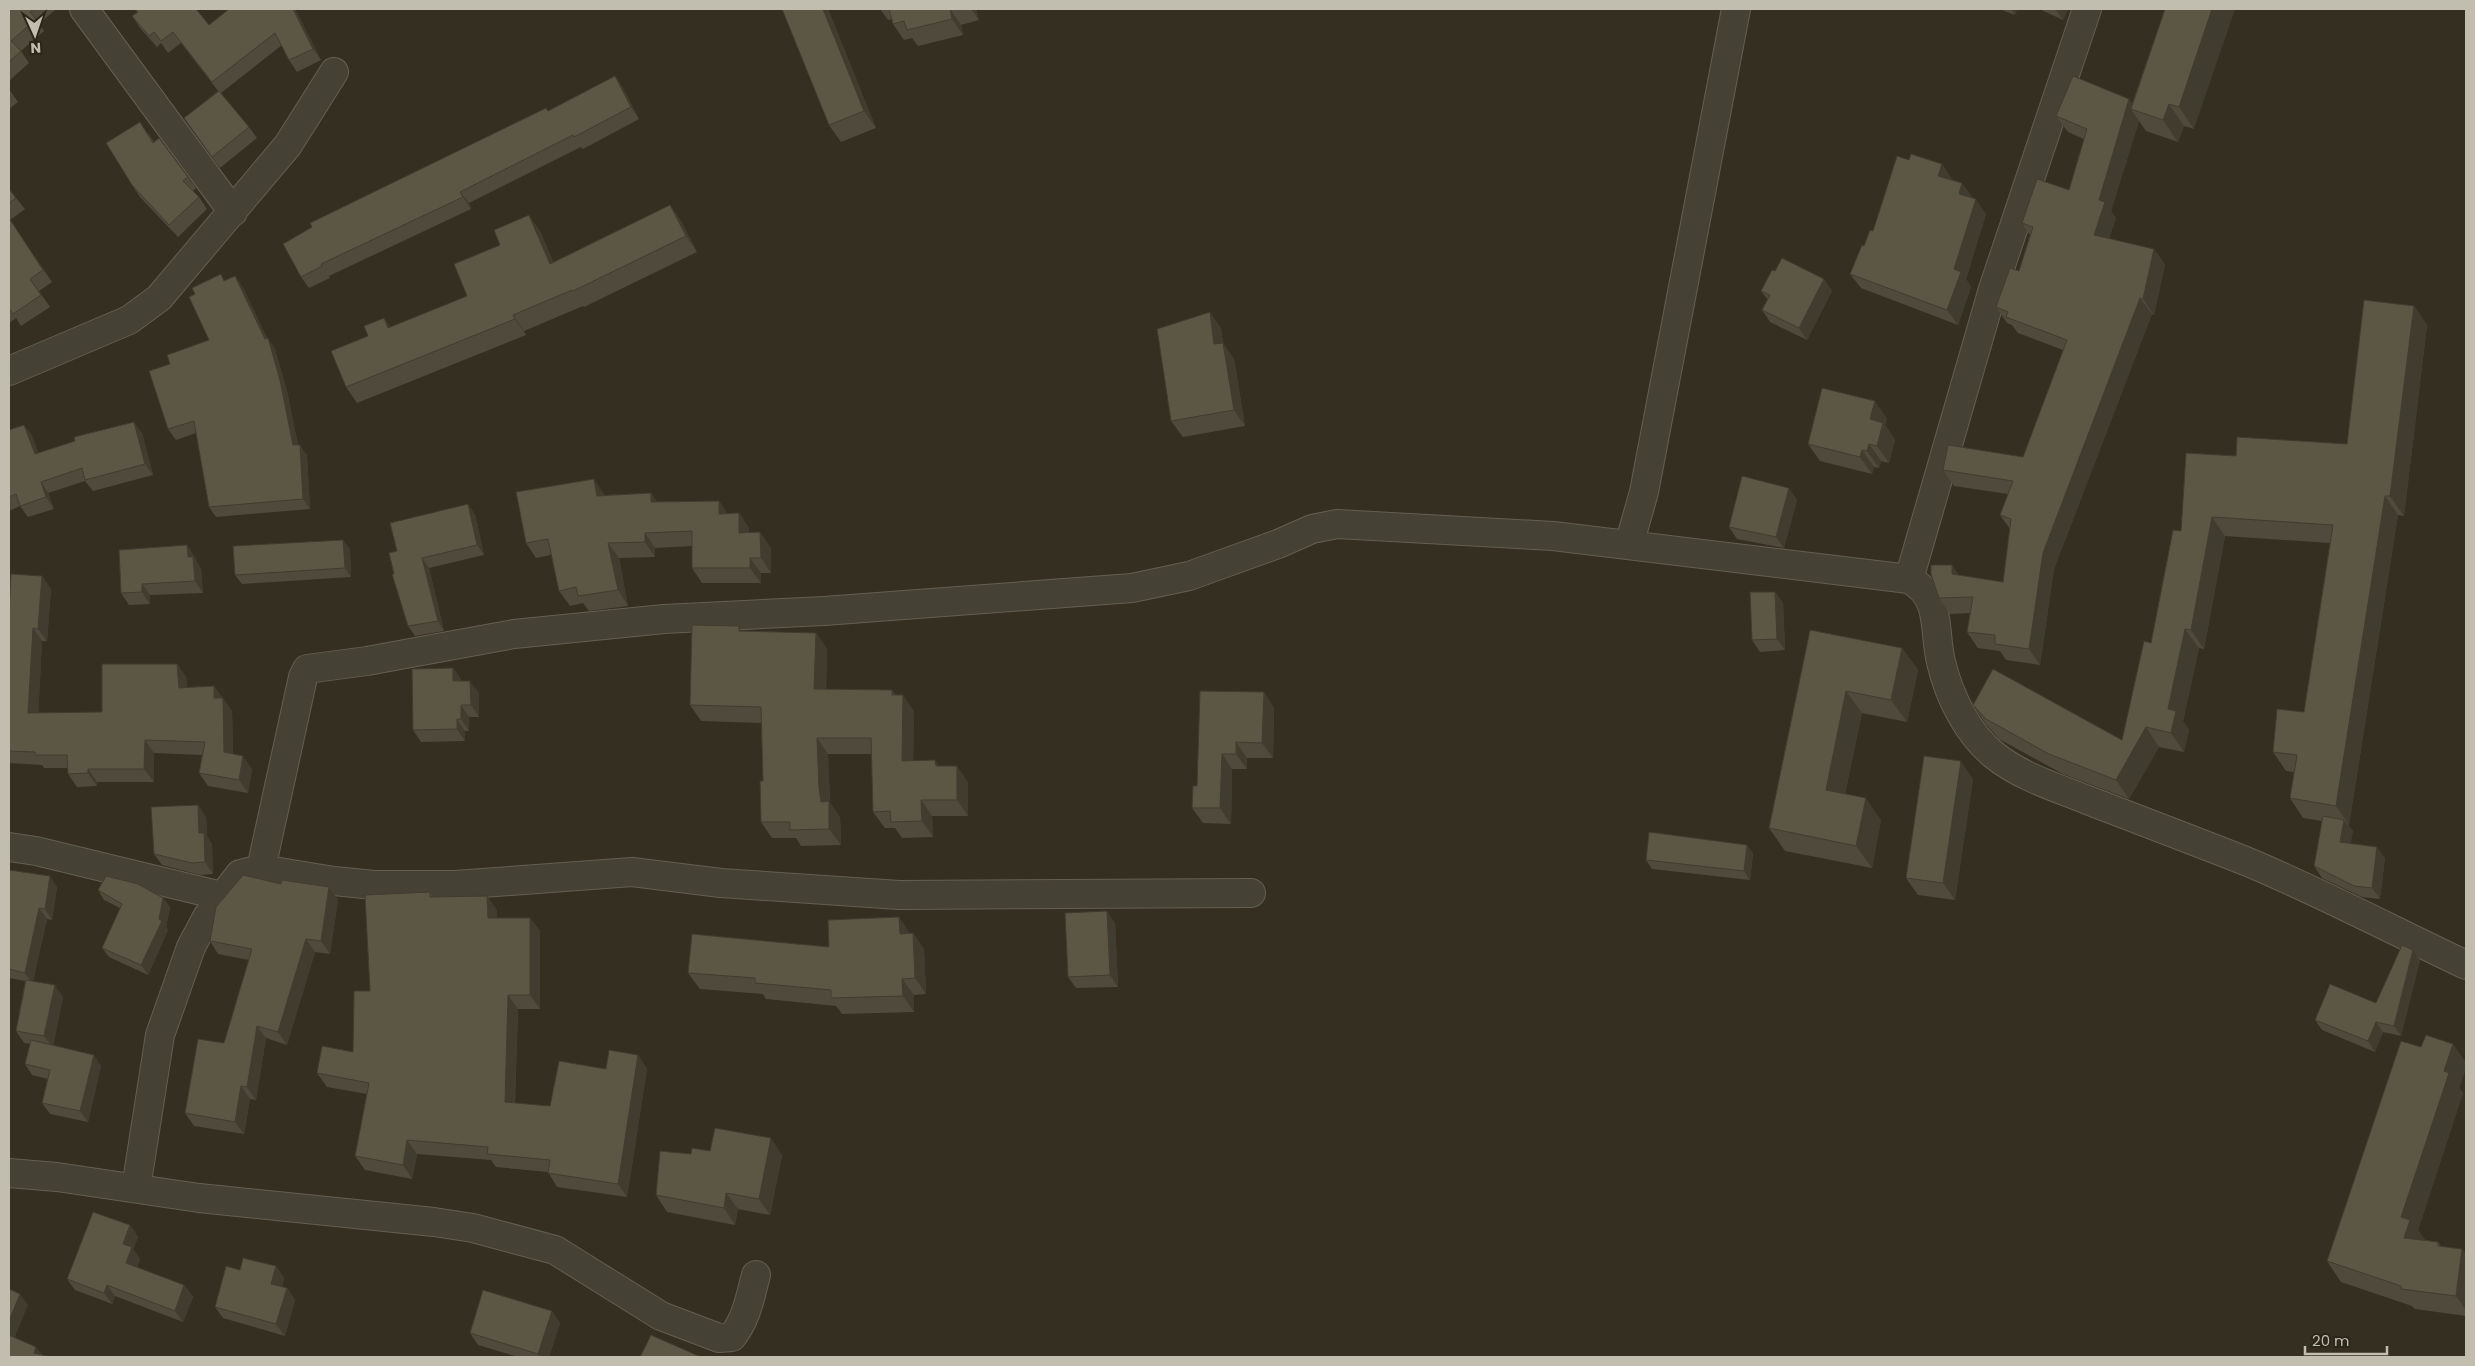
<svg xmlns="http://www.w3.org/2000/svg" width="2475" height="1366" font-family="Poppins,sans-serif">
<rect width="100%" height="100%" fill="#352f22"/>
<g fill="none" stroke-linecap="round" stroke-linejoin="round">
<defs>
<path id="minor" d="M84,9L233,212
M9,371L129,320L159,298L288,145L334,72
M1629,545L1644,492L1736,9
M1909,579L1993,289L2087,9
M9,847L36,851L222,896
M261,869L334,881L374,885H455L632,872L721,883L899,895L1251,893
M9,1173L57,1177L199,1198L434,1222L473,1228L555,1250L661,1316L719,1338L732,1337C747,1318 750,1297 756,1275
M136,1188L160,1035L191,947L207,917L240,874L261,869L303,677L307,669L367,661L514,634L664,619L824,611L1132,588L1189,576L1278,544L1312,529L1337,524L1553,536L1909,579C1943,598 1933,630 1941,662C1949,696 1967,733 1994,755C2021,777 2058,788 2090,801C2142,821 2195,841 2248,862C2322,893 2394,931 2466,965"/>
</defs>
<use href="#minor" stroke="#635f52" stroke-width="30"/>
<use href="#minor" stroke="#464135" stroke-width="28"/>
</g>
<path fill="#4f4a3b" d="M9,9H56L39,24L44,31L21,51L29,63L9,81Z
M135,9L209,25L295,9L321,60L297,72L289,60L282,45L221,93L249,127L257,138L220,168L184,118L218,91L181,43L168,53L161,43L157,47L140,28L132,16L137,13Z
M782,9H828L876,128L841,142L829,125Z
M880,9H976L979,20L961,25L963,35L918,46L912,38L904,40L893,24L892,19L888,20Z
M1999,9H2017L2015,15Z
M2039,9H2068L2063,20Z
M2165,9L2194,129L2184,126L2178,142L2146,131L2139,121L2111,211L2116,218L2109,238L2165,264L2154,315L2152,314L2054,569L2040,665L2006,660L2000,651L1978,648L1967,632L1970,613L1950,614L1939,598L1959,575L2003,582L2010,529L2000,515L2008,494L1954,486L1943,470L2023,457L2063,350L2018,333L2012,325L2007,323L1996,307L2019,271L2030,235L2022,223L2069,190L2084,139L2068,132L2056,116L2129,99L2132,104Z
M615,76L623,88L639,119L583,149L581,147L469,203L471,209L329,276L330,278L309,288L301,277L312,227L548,111Z
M9,89L18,102L9,109Z
M148,133L154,142L159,138L196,188L193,191L199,197L207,209L178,237L140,197L132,185Z
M1909,160L1942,164L1952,179V180L1972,198L1986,214L1966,279L1971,287L1958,325L1861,288L1850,274L1864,246L1873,231Z
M9,189L16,198L25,209L10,220L52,282L39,291L50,307L21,326L16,318L9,323Z
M670,205L681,221L697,252L584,307L583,306L524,331L526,335L357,403L346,387L368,336L384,318L390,327L467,296L540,231L553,262Z
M235,276L242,286L267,338L275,349L287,391L298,445L307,455L310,509L216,517L209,507L196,433L176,440L168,429L170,364L209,340L225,280Z
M1824,279L1832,291L1807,340L1770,322L1762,310L1768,300L1761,291Z
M2414,306L2427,325L2404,516L2398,515L2349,825H2348L2353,831L2350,843L2385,858L2380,899L2362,897L2322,878L2314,866L2322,821L2303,818L2290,798L2294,772L2286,771L2273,752L2304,712L2330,543L2225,536L2204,649L2199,648L2183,721L2189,730L2184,752L2159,747L2129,799L2063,774L1999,739L1986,724L1973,705L2122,740L2151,643L2181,531L2236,456L2347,444Z
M1221,328L1223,343L1234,359L1245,426L1183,437L1171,421Z
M1887,418L1885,425L1895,440L1889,463L1881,461L1879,468L1874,467L1872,474L1820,461L1808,444Z
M24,425L32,436L38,453L142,433L153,475L93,491L85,481L48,493L54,509L28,517L20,506L9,511V430Z
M651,493L657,502L719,501L727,513H739L749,528V533L771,548V573H761V583H702L692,568V546L655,548V557L619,558L628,606L589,611L583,603L570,606L559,591L551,555L536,558L526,543L604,494L605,495Z
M1797,500L1784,548L1737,539L1729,527Z
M475,514L484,555L429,568L444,631L415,636L408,626L394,574Z
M350,549L351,577L242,584L235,575Z
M195,557L196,560L201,569L203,593L150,595V604L129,605L121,593Z
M42,576L51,589L47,641H42L38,713L102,712L177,664L186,677L187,687L214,686L232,711L233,754L252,769L248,793L208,786L199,773L202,755L154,753V782H97V786L77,787L68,774V768H44L42,765L9,763V612Z
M1775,592L1783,603L1785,650L1760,652L1752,640Z
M1810,630L1902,648L1918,670L1907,722L1862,713L1845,794L1881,820L1872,868L1785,851L1769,828Z
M743,631L816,633L827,649L826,689L892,690L896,695L914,711L913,760L940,766L968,782V816H932L933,837L902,838L895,828H885L873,812L872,754H828L830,803L840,817L841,845L801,846L796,838H772L761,822L763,781L761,723L701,721L690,705Z
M453,668L461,679V681L479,693V717H469V731H465V741L421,742L413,730Z
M1264,692L1274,708L1273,758H1247V769H1232L1231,824L1203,823L1192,808L1197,786Z
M1973,779L1955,900L1918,895L1906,878Z
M198,805L206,817L207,836L212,844L213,874L200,875L162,865L154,854Z
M1747,845L1753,854L1750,880L1652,869L1646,860Z
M9,870L57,887L52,920L47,919L33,981L63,997L53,1045L101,1066L88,1122L50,1114L42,1103L48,1079L32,1075L25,1064L30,1044L24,1043L16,1031L25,981L9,978Z
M281,884L329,887L338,900L330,954L315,952L287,1045L266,1038L256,1100L250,1099L244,1134L194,1126L185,1113L224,1043L249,960L218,954L210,941Z
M98,890L163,898L170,907L166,927L168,930L148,975L109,957L102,948L120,908L104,900Z
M430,892L434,897L497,910V918H530L540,931V1009H518L515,1103L550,1106L606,1069L638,1055L647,1069L627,1197L557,1187L548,1172L496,1167L491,1160L417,1154L412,1179L365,1170L355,1156L367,1094L327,1087L317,1073L353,1052L370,991Z
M1115,923L1118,987L1076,988L1068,977Z
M913,933L924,949L926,994L914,995V1012L842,1014L836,1006L766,999L763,994L700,989L688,973L829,947Z
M2413,950L2420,960L2401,1036L2383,1032L2375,1052L2322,1030L2315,1020L2376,1003Z
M2453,1044L2466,1063V1068L2459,1088L2463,1093L2418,1230L2425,1240L2438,1242L2441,1246L2462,1249L2466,1255V1316L2415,1309L2412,1306L2341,1282L2327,1261L2421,1047Z
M710,1151L782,1155L770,1215L738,1209L735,1225L667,1212L656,1195L691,1154Z
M130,1225L138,1237L133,1249L140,1259L137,1267L184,1285L193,1297L183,1322L115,1296L112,1304L75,1290L67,1279Z
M276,1266L284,1278L282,1287L287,1288L295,1300L285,1336L223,1318L215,1307L240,1270Z
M552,1311L560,1323L549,1357H518L478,1345L470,1333Z"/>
<path fill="#403c30" d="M293,9H295L321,60L313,49Z
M823,9H828L876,128L864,111Z
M950,9L961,25L963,35L952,19Z
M971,9H976L979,20Z
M2011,9H2017L2015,15Z
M2055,9H2068L2063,20Z
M2212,9H2235L2194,129L2179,107Z
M615,76L623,88L639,119L631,107Z
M2129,99L2138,111L2131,109L2139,121L2111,211L2116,218L2105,250L2094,235L2099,200Z
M2169,104L2184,126L2178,142L2163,120Z
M1942,164L1952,179L1948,191L1938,176Z
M1962,183L1973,198L1959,194Z
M460,192L469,203L471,209L463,197Z
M1976,199L1986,214L1966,279L1971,287L1958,325L1947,310L1954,269Z
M670,205L681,221L697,252L686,236Z
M529,215L540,231L561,280L550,264Z
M2154,249L2165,264L2154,315L2143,299Z
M235,276L242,286L270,344L268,338L275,349L287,391L300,455V445L307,455L310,509L303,499L293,445L265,339Z
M1824,279L1832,291L1807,340L1799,328Z
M2140,298L2152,314L2054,569L2040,665L2029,649L2043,553Z
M2414,306L2427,325L2404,516L2390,496Z
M1210,312L1221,328L1223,343L1234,359L1245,426L1234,410L1214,344Z
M513,315L524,331L526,335L515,319Z
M384,318L395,334L388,328Z
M1875,401L1887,418L1885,425L1895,440L1889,463L1877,446L1870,419Z
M134,422L142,433L153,475L145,464Z
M24,425L32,436L42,466L35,454Z
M1869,444L1881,461L1879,468L1867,451Z
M1862,450L1874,467L1872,474L1860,457Z
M594,479L604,494L607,511L597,496Z
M41,482L48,493L54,509L46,497Z
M1789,488L1797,500L1784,548L1776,537Z
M651,493L661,508L651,502Z
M2385,496L2398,515L2349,825L2336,806Z
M719,501L729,516L719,514Z
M468,504L475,514L484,555L477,545Z
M739,513L749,528V548L739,533Z
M2212,517L2225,536L2204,649L2191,630Z
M760,532L771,548V573L761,558Z
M645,533L655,548V557L645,542Z
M343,540L350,549L351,577L345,568Z
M608,543L619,558L628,606L618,590Z
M187,545L195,557L196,560L201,569L203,593L195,581L188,557Z
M422,558L429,568L444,631L438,621Z
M750,558L761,573V583L750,568Z
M1952,565L1963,581L1952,574Z
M42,576L51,589L47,641L38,629Z
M142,584L150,595V604L142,592Z
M1775,592L1783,603L1785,650L1777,639Z
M33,628L42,641L38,726L28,713Z
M2185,629L2199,648L2183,721L2189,730L2184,752L2171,733L2168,709Z
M816,633L827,649L825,705L814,689Z
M1902,648L1918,670L1907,722L1891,700Z
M177,664L186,677L188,701L179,688Z
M453,668L461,679V693L453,681Z
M470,681L479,693V717L471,705Z
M214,686L232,711L233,765L224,752L214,698Z
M892,690L903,705V695L914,711L913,777L902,761Z
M1846,691L1862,713L1841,812L1826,790Z
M1264,692L1274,708L1273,758L1262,743Z
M461,705L469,717V731L461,719Z
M457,719L465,731V741L457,729Z
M2146,727L2159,747L2129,799L2116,780Z
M817,738L828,754L830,803L840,817L841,845L829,829L821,802L819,787Z
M145,740L154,753V782L144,769Z
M1236,742L1247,758V769L1236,754Z
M1222,754L1232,769L1231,824L1220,808Z
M243,756L252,769L248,793L239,780Z
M935,760L946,776L936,766Z
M1961,761L1973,779L1955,900L1943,883Z
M957,766L968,782V816L957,800Z
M88,769L97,782V786L88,773Z
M1866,798L1881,820L1872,868L1856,846Z
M921,800L932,816L933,837L922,821Z
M198,805L206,817L207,836L212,844L213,874L205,862L199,833Z
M2344,820L2353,831L2349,854L2340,842Z
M1747,845L1753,854L1750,880L1744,871Z
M2377,847L2385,858L2380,899L2372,888Z
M50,876L57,887L52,920L45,909Z
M329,887L338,900L330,954L321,941Z
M487,896L497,910V931L488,918Z
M163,898L170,907L166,927L168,930L148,975L141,965L159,919Z
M39,908L47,919L32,983L25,973Z
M1107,911L1115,923L1118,987L1110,975Z
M899,917L910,933L900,934Z
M530,918L540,931V1009L530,995Z
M913,933L924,949L926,994L915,978Z
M306,939L315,952L287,1045L278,1032Z
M2413,950L2420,960L2401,1036L2394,1026Z
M902,979L914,995V1012L903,996Z
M55,985L63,997L53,1048L44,1036Z
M508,995L518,1009L514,1116L505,1102Z
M2376,1022L2383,1032L2375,1052L2368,1041Z
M257,1026L266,1038L256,1100L247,1087Z
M2453,1044L2466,1063V1068L2459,1088L2463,1093L2418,1230L2425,1241L2404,1238L2401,1217L2444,1071Z
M94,1055L101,1066L88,1122L80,1111Z
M638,1055L647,1069L627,1197L618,1184Z
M241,1086L250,1099L244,1134L235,1122Z
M771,1138L782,1155L770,1215L759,1199Z
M407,1140L417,1154L412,1179L403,1165Z
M726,1193L738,1209L735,1225L724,1208Z
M130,1225L138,1237L133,1249L140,1259L134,1275L126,1263L123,1244Z
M2462,1249L2466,1255V1310L2456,1296Z
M276,1266L284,1278L279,1296L271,1284Z
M107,1285L115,1296L112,1304L104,1293Z
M184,1285L193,1297L183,1322L175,1311Z
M287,1288L295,1300L285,1336L276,1324Z
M20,1294L28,1305L12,1344L9,1340V1321Z
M552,1311L560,1323L549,1357H540L538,1354Z
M36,1347L44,1357L34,1353Z"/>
<path fill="#5c5645" stroke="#403c30" d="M9,9H34L30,12L36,19L11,41L21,51L9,62Z
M135,9H196L209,25L229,9H293L313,49L289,60L275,33L212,82L173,32L161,41L154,32L149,36L132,16L138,12Z
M782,9H823L864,111L829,125Z
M889,9H950L952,19L907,30L904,21L893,24Z
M2165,9H2212L2179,107L2169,104L2163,120L2131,109Z
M615,76L631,107L574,137L573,135L460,192L463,197L321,264L322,266L301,277L283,244L312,227L310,223L546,108L548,111Z
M2073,76L2129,99L2099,200L2105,202L2094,235L2154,249L2143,299L2140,298L2043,553L2029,649L1995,644V635L1967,632L1973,597L1939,598L1931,574V565H1952V574L2003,582L2011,519L2000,515L2013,481L1943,470L1948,445L2023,457L2067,340L2006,317L2008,312L1996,307L2010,268L2019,271L2033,227L2022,223L2037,179L2069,190L2087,129L2056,116Z
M219,91L249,127L212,157L184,118Z
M140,122L153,143L159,138L188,177L183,181L199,197L169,225L132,185L106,143Z
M1911,154L1942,164L1938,176L1962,183L1959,194L1976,199L1954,269L1961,272L1947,310L1850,274L1862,245L1864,246L1870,230L1873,231L1897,156L1909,160Z
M9,189L16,198L9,203Z
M670,205L686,236L573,291L572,290L513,315L515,319L346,387L331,351L368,336L364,326L384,318L388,328L467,296L454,264L500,245L494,230L529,215L550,264Z
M9,218L43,270L30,279L41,295L13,314L9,308Z
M1782,258L1824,279L1799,328L1762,310L1770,295L1761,291L1772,270L1775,271Z
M221,274L224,281L235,276L265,339L268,338L280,380L293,445H300L303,499L209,507L194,421L168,429L149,371L170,364L167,355L209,340L189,297L195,294L192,288Z
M2364,300L2414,306L2390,496H2385L2336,806L2290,798L2297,755L2273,752L2277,709L2304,712L2333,525L2212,517L2191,630L2185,629L2168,709L2176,711L2171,733L2146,727L2116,780L2049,754L1986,719L1973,705L1993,669L2122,740L2144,641L2151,643L2173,530L2181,531L2186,453L2236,456L2237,437L2347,444Z
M1210,312L1214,344L1223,343L1234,410L1171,421L1157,329Z
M1822,388L1875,401L1870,419L1883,423L1877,446L1869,444L1867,451L1862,450L1860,457L1808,444Z
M134,422L145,464L85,480L82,468L41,482L46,497L20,506L16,494L9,497V430L24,425L35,454L75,441L74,437Z
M1742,476L1789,488L1776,537L1729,527Z
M594,479L597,496L651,493V502L719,501V514L739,513V533L760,532L761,558H750V568H692V531L645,533V542L608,543L618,590L578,596L576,587L559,591L548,539L526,543L516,492Z
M468,504L477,545L422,558L438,621L408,626L392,574H394L389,553L397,551L390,523Z
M343,540L345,568L235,575L233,546Z
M187,545L188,557H193L195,581L142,584V592L121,593L119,550Z
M11,574L42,576L38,629L33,628L28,713L102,712V664H177L179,688L214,686V698H223L224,752L243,756L239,780L199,773L205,742L145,740L144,769H88V773L68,774L67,755H35V752L9,751V612Z
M1750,592H1775L1777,639L1752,640Z
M692,625L739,626V631L816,633L814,689L892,690V695H903L902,761L935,760L936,766H957V800H921L922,821L891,822L890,811L873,812L871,738H817L819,787L821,802L829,801V829L790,830V822H761L760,781H763L761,707L690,705Z
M1810,630L1902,648L1891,700L1846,691L1826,790L1866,798L1856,846L1769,828Z
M453,668V681H470L471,705H461V719H457V729L413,730L412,669Z
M1200,691L1264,692L1262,743L1236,742V754H1222L1220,808H1192L1193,786H1197Z
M1924,756L1961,761L1943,883L1906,878Z
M198,805L199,833H204L205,862L192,863L154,854L151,807Z
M2323,816L2344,820L2340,842L2377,847L2372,888L2354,886L2314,866Z
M1649,832L1747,845L1744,871L1646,860Z
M9,870L50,876L45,909L39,908L25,973L9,969Z
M243,875L281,884L282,880L329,887L321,941L306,939L278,1032L257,1026L247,1087L241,1086L235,1122L185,1113L198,1039L224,1043L252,949L210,941L216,907Z
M106,876L138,884L163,898L159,919L162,921L141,965L102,948L122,904L98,890Z
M430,892V897L487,896L488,918H530V995H508L505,1102L550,1106L559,1061L606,1069L609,1050L638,1055L618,1184L548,1173L550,1160L487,1154L488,1147L407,1140L403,1165L355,1156L369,1083L317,1073L322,1046L353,1052L354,991H370L365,895Z
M1107,911L1110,975L1068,977L1065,913Z
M899,917L900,934L913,933L915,978L902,979L903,996L831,998V990L755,983V978L688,973L692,934L829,947L828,920Z
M2402,945L2413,950L2394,1026L2376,1022L2368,1041L2315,1020L2330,984L2376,1003Z
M26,980L55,985L44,1036L16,1031Z
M2426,1035L2453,1044L2444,1071L2449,1073L2401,1217L2410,1220L2404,1238L2438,1242V1246L2462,1249L2456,1296L2401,1289V1286L2327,1261L2401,1041L2421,1047Z
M31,1040L94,1055L80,1111L42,1103L50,1070L25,1064Z
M715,1128L771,1138L759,1199L726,1193L724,1208L656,1195L660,1151L691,1154L692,1148L710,1151Z
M93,1212L130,1225L123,1244L132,1247L126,1263L184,1285L175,1311L107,1285L104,1293L67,1279Z
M243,1258L276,1266L271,1284L287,1288L276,1324L215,1307L226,1266L240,1270Z
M9,1289L20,1294L9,1321Z
M483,1290L552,1311L538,1354L470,1333Z
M9,1335L36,1347L34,1353L51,1357H9Z
M651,1335L701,1357H640Z"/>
<rect width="2475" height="1366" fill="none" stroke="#c2beaf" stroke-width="20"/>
<g transform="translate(35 35) rotate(177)" stroke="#2a261a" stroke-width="4" paint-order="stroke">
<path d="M0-4L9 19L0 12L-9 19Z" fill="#c2beaf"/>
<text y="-8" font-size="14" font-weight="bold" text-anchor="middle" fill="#c2beaf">N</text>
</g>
<path d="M2305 1346v8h82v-8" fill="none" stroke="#c2beaf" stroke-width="2.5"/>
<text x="2312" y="1346" font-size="15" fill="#c2beaf" stroke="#2a261a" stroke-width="4" paint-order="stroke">20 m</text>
</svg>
